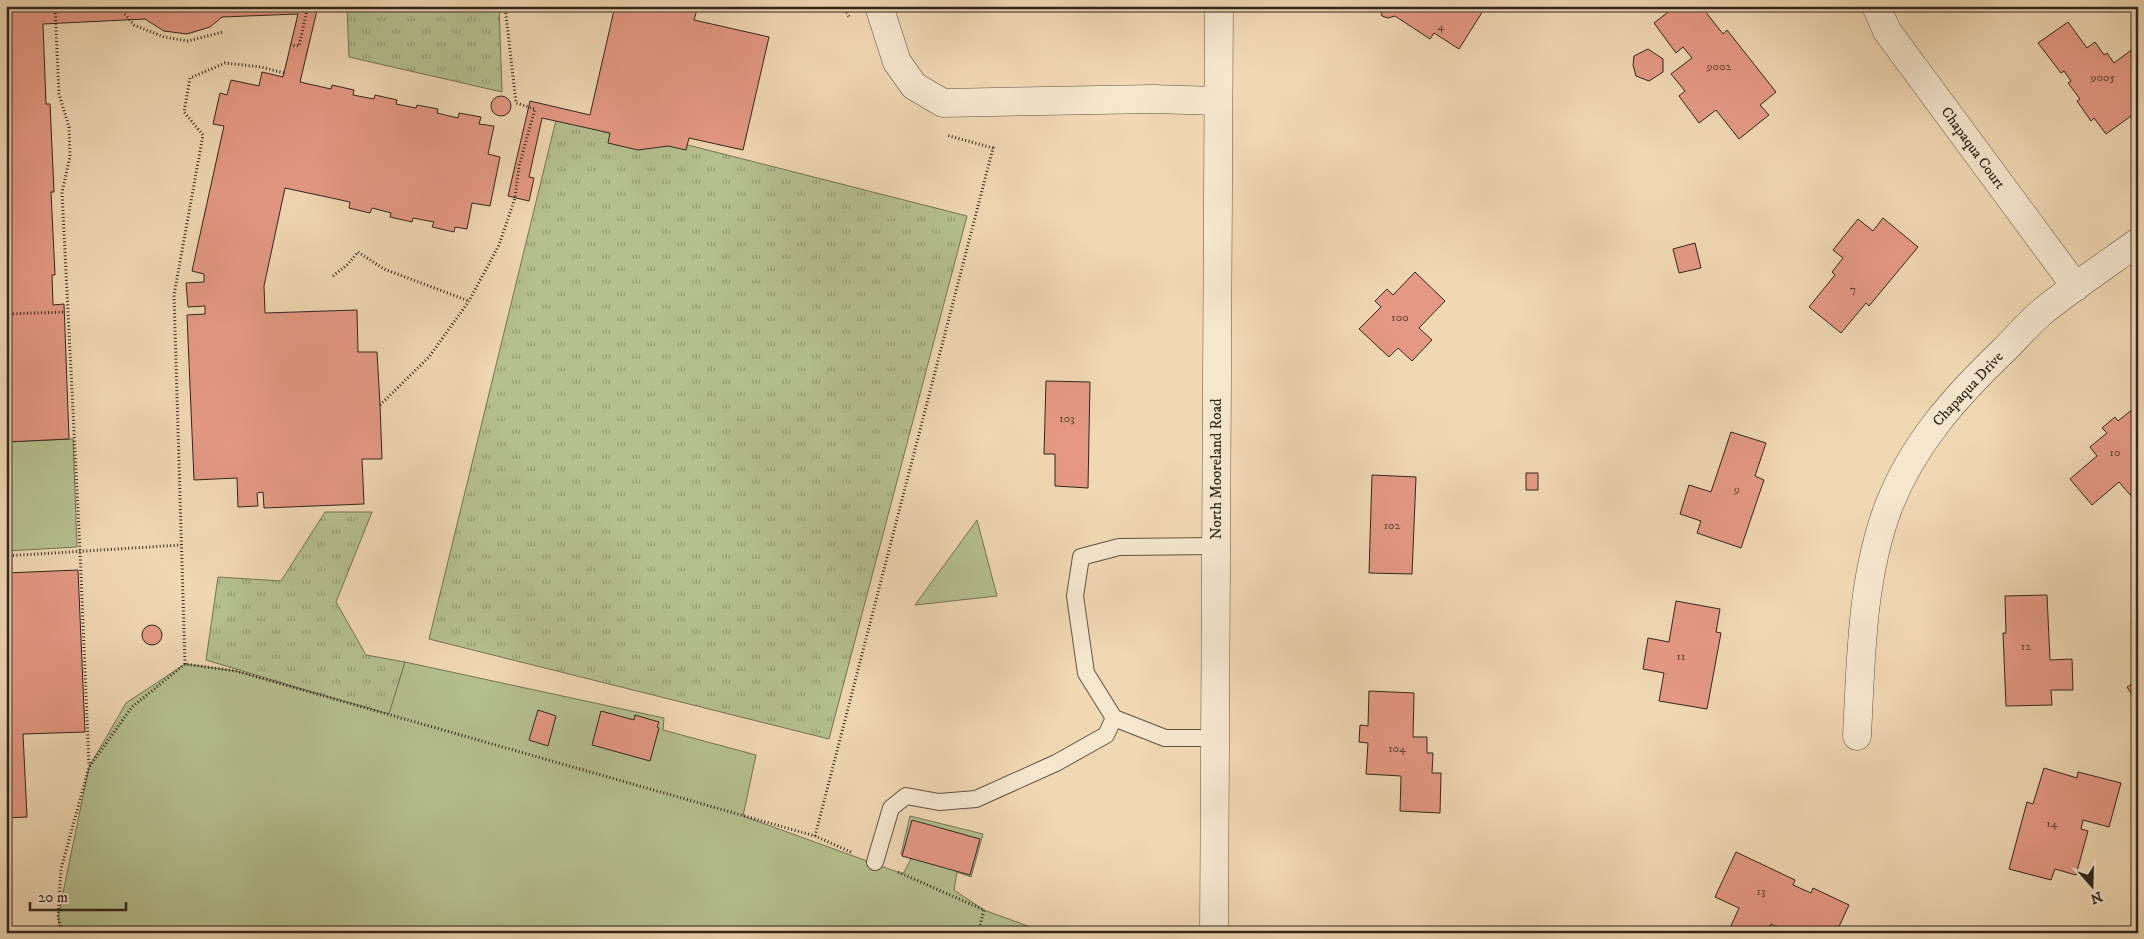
<svg xmlns="http://www.w3.org/2000/svg" width="2144" height="939" font-family="'IM FELL DW Pica',serif">
<defs>
<pattern id="park-tufts" width="24" height="20" patternUnits="userSpaceOnUse" patternTransform="scale(1.25)"><rect width="24" height="20" fill="#b5c090"/><path d="M3 7l-1-3M5 7V3M7 7l1-3M15 17l-1-3M17 17v-4M19 17l1-3" fill="none" stroke="#949c75"/></pattern>
</defs>
<rect width="100%" height="100%" fill="#f0d8b3"/>
<filter id="stains"><feTurbulence type="fractalNoise" baseFrequency=".004" numOctaves="4"/><feColorMatrix values="0 0 0 0 .2 0 0 0 0 .09 0 0 0 0 .02 0 0 0 .5 -.17"/></filter>
<radialGradient id="worn" r=".72"><stop offset=".6" stop-color="#630" stop-opacity="0"/><stop offset="1" stop-color="#630" stop-opacity=".3"/></radialGradient>
<path fill="url(#park-tufts)" stroke="#727355" d="M374,6H499L502,92L349,57L347,7Z
M558,112L967,216L829,739L429,639Z
M325,512H372L336,602L366,655L405,662L389,715L206,660L218,577L281,581Z"/>
<path fill="#b5c090" stroke="#727355" d="M73,439L77,547L6,551V442Z
M977,520L997,596L915,605Z
M405,662L664,718L663,730L756,755L743,816L903,874L911,859L901,854L910,816L983,834L971,877L957,872L954,890L984,910L1047,933H60L58,917L89,767L126,703L185,664L236,671L389,714Z"/>
<path fill="#e59984" stroke="#2f261a" d="M6,6H318L300,82L331,89L332,85L354,90L353,95L374,99L375,95L397,100L396,104L416,108L417,105L438,109L437,113L458,118L459,113L481,117L479,124L494,126L488,154L500,157L490,206L472,203L467,229L455,227L454,232L432,227L434,222L413,218L412,222L390,217L391,213L372,208L370,213L349,208L350,202L285,188L264,286L265,313L357,310L358,352H377L380,405L382,459H362L364,504L264,508L263,492L257,493L258,506L238,507L237,478L194,480L187,315L205,314V306L188,307L186,283L204,282V274L192,271L224,126L213,124L220,93L227,95L231,80L259,86L262,72L283,77L298,14L222,17L210,27L187,34L164,31L145,19L43,24L46,104H50L54,192H51L55,275H52L53,305L64,304L69,439L6,442Z
M615,6H698L694,20L769,37L743,150L689,138L686,150L668,146L638,150L608,143L610,133L542,118L529,177L534,178L529,201L508,196L530,101L590,115Z
M1379,6H1486L1459,49L1434,33L1430,39L1395,16L1388,18L1382,16Z
M1676,6H1701L1723,34L1727,30L1776,92L1760,105L1769,115L1739,139L1716,110L1699,123L1679,96L1685,91L1671,74L1692,58L1683,47L1676,53L1654,23Z
M2068,22L2087,48L2095,42L2104,55L2107,53L2114,63L2134,48L2138,54V89L2135,90L2138,93V111L2106,134L2094,118L2091,121L2077,101L2080,99L2068,83L2071,81L2064,71L2061,73L2038,43Z
M1648,49L1663,59V72L1649,81L1636,76L1633,65L1634,56Z
M491 106a10 10 0 1 1 20 0a10 10 0 1 1-20 0Z
M1883,218L1918,247L1869,306L1866,303L1841,333L1809,307L1835,275L1832,272L1843,258L1833,250L1858,219L1873,231Z
M1695,243L1701,268L1679,273L1673,249Z
M1415,272L1445,301L1419,328L1432,340L1412,361L1398,348L1389,357L1359,329L1381,307L1375,301L1387,289L1393,295Z
M1046,381L1090,382L1088,488L1055,486V454H1044Z
M2138,405V494L2133,498L2119,482L2092,505L2070,479L2097,456L2090,447L2107,433L2102,428L2115,417L2118,421Z
M1731,432L1766,443L1755,476L1764,480L1741,548L1697,533L1701,521L1680,514L1689,485L1711,492Z
M1526,473H1538V490H1526Z
M1372,475L1416,477L1412,574L1369,573Z
M78,570L85,732L23,734L27,817L6,818V573Z
M2047,595L2050,660L2072,659L2073,690H2051L2052,705L2006,706L2003,633H2006L2005,596Z
M1676,601L1720,609L1716,632L1721,633L1707,709L1659,701L1664,673L1643,669L1648,638L1669,642Z
M142 635a10 10 0 1 1 20 0a10 10 0 1 1-20 0Z
M2138,681V696L2134,698L2127,687Z
M1369,691L1414,693L1413,737H1427V753H1433L1432,773H1441L1440,813L1400,811L1401,776L1366,774L1368,743L1359,742L1360,725L1368,726Z
M538,710L556,716L548,746L529,740Z
M601,711L634,720L635,715L659,722L657,727L659,728L650,761L592,745Z
M2044,768L2077,778L2078,772L2121,783L2109,827L2083,820L2081,829L2088,831L2076,875L2055,869L2051,880L2009,869L2027,802L2033,804Z
M912,820L980,839L970,875L902,856Z
M1736,852L1795,880L1793,885L1811,893L1813,888L1849,905L1836,933H1789L1771,924L1767,933H1740L1730,928L1739,908L1715,897Z"/>
<g fill="none" stroke-linecap="round" stroke-linejoin="round">
<defs>
<path id="service" d="M1215,738H1165L1114,718L1086,673L1075,596L1081,557L1119,547L1216,546
M875,862L891,808L906,796L939,802L976,799L1056,763L1106,735L1114,718"/>
<path id="minor" d="M879,6L897,62L914,86L943,103L1153,99L1218,101
M1876,6L1887,31L2076,287
M1857,736C1861,660 1861,581 1888,508C1912,445 1955,397 2003,351C2016,338 2029,323 2043,311C2073,287 2106,265 2138,242"/>
<path id="tertiary" d="M1214,933L1219,6"/>
</defs>
<use href="#service" stroke="#5f5240" stroke-width="18"/>
<use href="#minor" stroke="#5f5240" stroke-width="29"/>
<use href="#tertiary" stroke="#5f5240" stroke-width="29"/>
<path stroke="#2f261a" stroke-width="3" stroke-dasharray="1 2.5" stroke-linecap="butt" d="M55,6L59,94L69,127L70,157L62,192L80,551L89,766
M118,6L134,25L164,37L188,41L223,32
M844,6L849,17
M290,45L299,46L308,6
M333,276L348,264L358,252L384,269L469,301
M6,314L64,312
M380,405L429,357L469,301L499,245L515,198L519,166L535,109L516,103L505,6
M6,556L181,545
M185,664L174,295L203,135L184,112L190,78L225,63L261,67L284,73
M815,836L993,148L946,135
M898,872L984,910L978,933
M63,933L58,917L61,869L89,767L132,707L185,664L236,671L815,836L853,853"/>
<use href="#service" stroke="#f5e6ce" stroke-width="16"/>
<use href="#minor" stroke="#f5e6ce" stroke-width="28"/>
<use href="#tertiary" stroke="#f5e6ce" stroke-width="28"/>
</g>
<g text-anchor="middle" dominant-baseline="central" stroke-width="4" stroke-linejoin="round" paint-order="stroke">
<g font-size="12" fill="#5c4334">
<text x="1441" y="26">4</text>
<text x="1719" y="66">9002</text>
<text x="2103" y="77">9005</text>
<text x="1853" y="289">7</text>
<text x="1400" y="317">100</text>
<text x="1067" y="418">103</text>
<text x="2115" y="452">10</text>
<text x="1737" y="489">9</text>
<text x="1392" y="525">102</text>
<text x="2026" y="646">12</text>
<text x="1681" y="656">11</text>
<text x="1397" y="748">104</text>
<text x="2052" y="823">14</text>
<text x="1761" y="891">13</text>
</g>
<g font-size="15" fill="#2f261a" stroke="#f5e6ce">
<text transform="translate(1973 148) rotate(54)">Chapaqua Court</text>
<text transform="translate(1968 389) rotate(-47)">Chapaqua Drive</text>
<text transform="translate(1216 469) rotate(-90)">North Mooreland Road</text>
</g>
</g>
<rect width="2144" height="939" fill="none" stroke="#f0d8b3" stroke-width="25"/>
<rect x="8" y="8" width="2129" height="924" fill="none" stroke="#2f261a" stroke-width="2.5"/>
<rect x="12" y="12" width="2119" height="914" fill="none" stroke="#2f261a"/>
<g transform="translate(2092 886) rotate(160)" stroke="#f5e6ce" stroke-width="4" paint-order="stroke">
<path d="M0-4L9 19L0 12L-9 19Z" fill="#2f261a"/>
<text y="-8" font-size="14" font-weight="bold" text-anchor="middle" fill="#2f261a">N</text>
</g>
<path d="M30 902v8h96v-8" fill="none" stroke="#2f261a" stroke-width="2.5"/>
<text x="38" y="902" font-size="15" fill="#2f261a" stroke="#f5e6ce" stroke-width="4" paint-order="stroke">20 m</text>
<rect width="100%" height="100%" filter="url(#stains)"/>
<rect width="100%" height="100%" fill="url(#worn)"/>
</svg>
